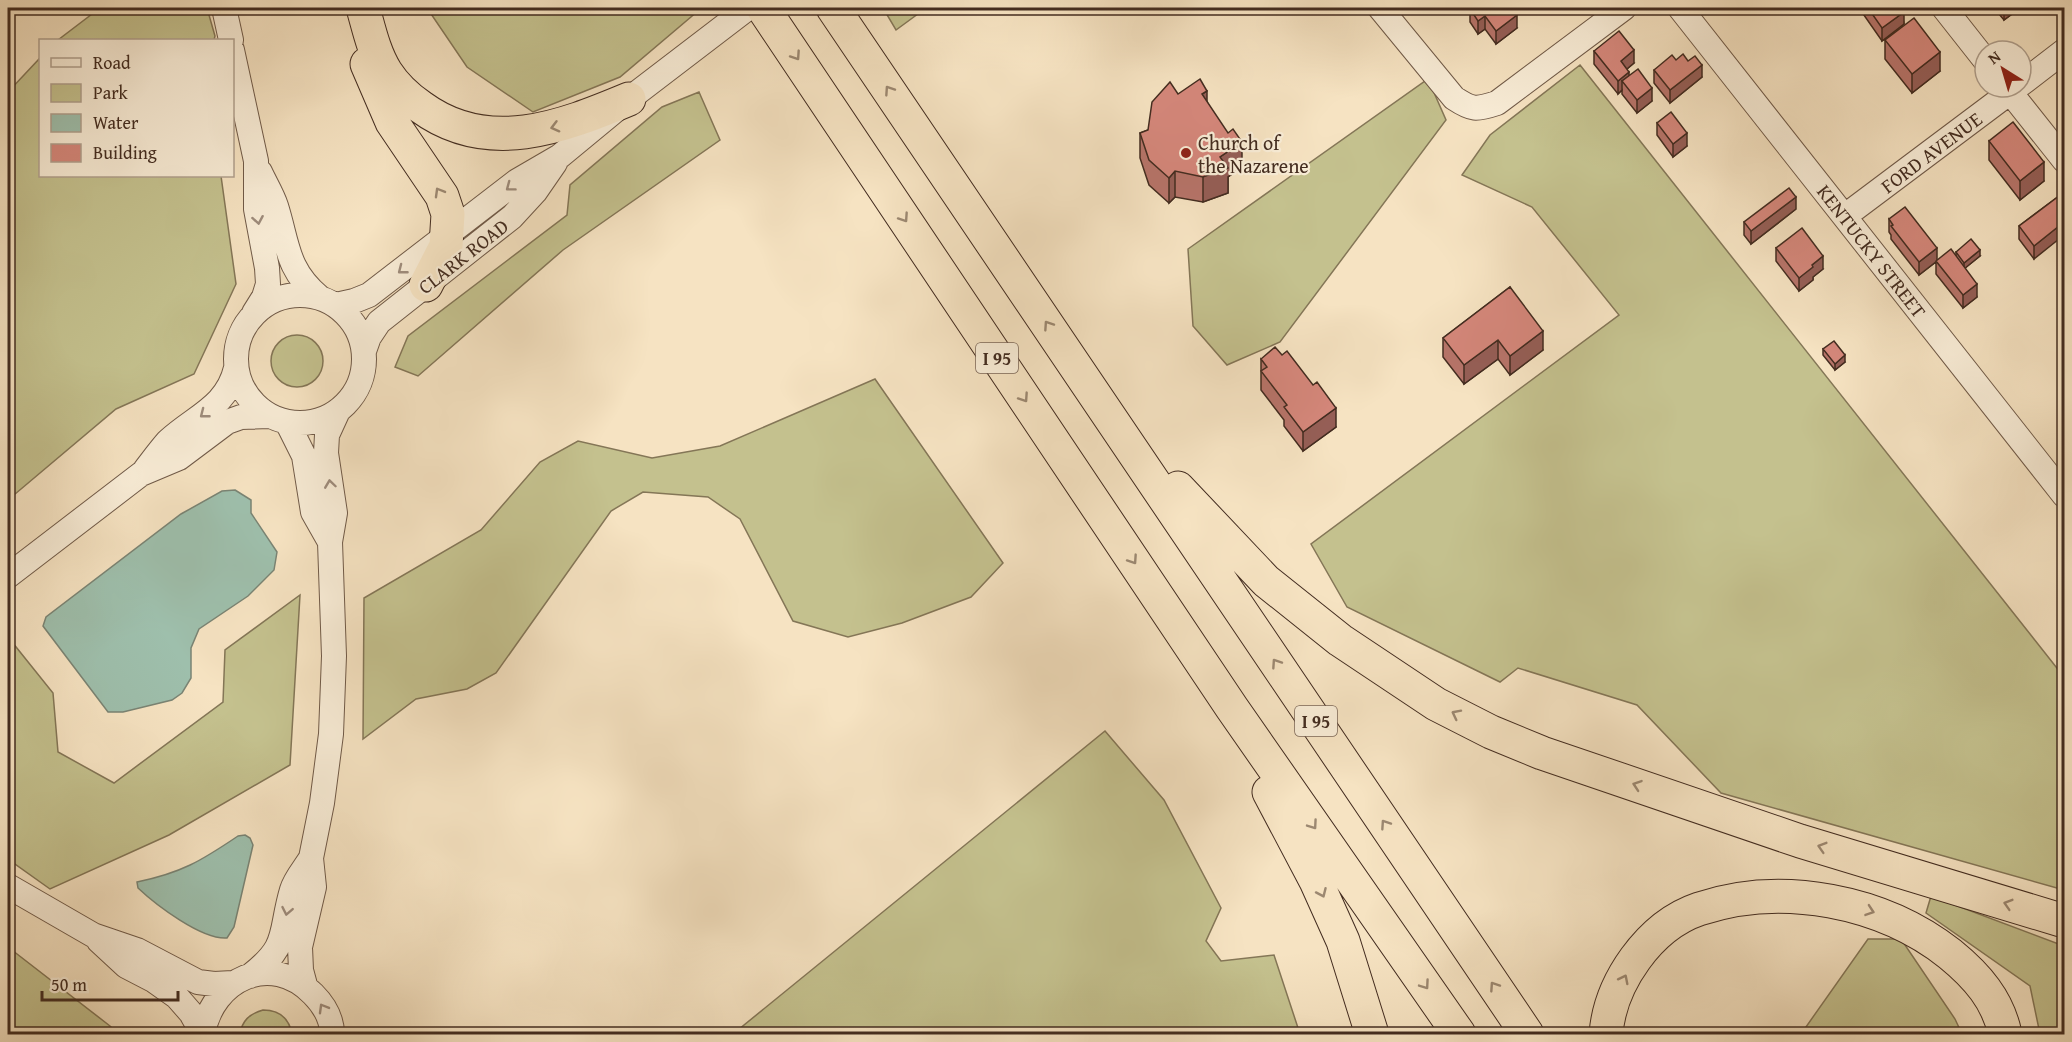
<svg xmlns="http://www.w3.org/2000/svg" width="2072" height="1042" font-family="'Gentium Book Plus',serif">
<rect width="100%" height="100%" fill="#f6e3c2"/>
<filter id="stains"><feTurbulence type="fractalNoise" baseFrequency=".00333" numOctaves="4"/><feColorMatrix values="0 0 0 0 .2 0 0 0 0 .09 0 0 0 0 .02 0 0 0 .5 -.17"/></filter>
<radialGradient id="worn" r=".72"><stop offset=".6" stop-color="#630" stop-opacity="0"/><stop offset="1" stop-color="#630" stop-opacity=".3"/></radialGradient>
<path fill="#c4c18e" stroke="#847657" stroke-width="1.5" d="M100,8H207L215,36L214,40H58Z
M427,8H695L698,11L620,77L533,112L467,67Z
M883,8H926L896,30Z
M40,58V176H221L236,284L194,374L116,409L8,500V92Z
M1580,65L2064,677V890L1721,793L1637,705L1518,668L1500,682L1347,607L1311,544L1619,315L1532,207L1462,175L1490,135Z
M1428,79L1446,120L1280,342L1227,365L1193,326L1188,249Z
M699,92L720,140L563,250L418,376L395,367L408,336L567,215L570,185L662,107Z
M271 361a26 26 0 1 1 52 0a26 26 0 1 1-52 0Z
M875,379L1003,563L971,597L902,623L848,637L793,621L740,519L708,497L643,492L611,511L496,673L467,689L416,699L363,739L364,598L481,530L540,462L578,441L652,458L720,446Z
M300,595L290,765L169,835L50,889L8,859V637L53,693L58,752L114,783L223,702L225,650Z
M1105,731L1164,800L1221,908L1206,941L1221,961L1274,955L1300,1034H733Z
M1931,896L2064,946V1034H2040L2030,986L1926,913Z
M1868,939H1901L1955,1019L1962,1034H1801Z
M8,947L110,1026L118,1034H8Z
M263,1010C279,1010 289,1018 292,1034H240C242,1021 249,1014 263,1010Z"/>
<path fill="#9ebfac" stroke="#7a8474" stroke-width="1.5" d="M235,490L251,500V513L277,552L274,570L248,596L199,629L191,648V678L182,693L172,700L123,712H108L43,626L46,617L181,514L222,491Z
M245,835L250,838L253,845L234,927L227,938C202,940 156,905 138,888L137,882C181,873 201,861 238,836Z"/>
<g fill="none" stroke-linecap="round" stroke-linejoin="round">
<defs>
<path id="minor" d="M224,8L231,40
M1380,8L1454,98C1472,110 1476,110 1497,103L1624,8
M1680,8L2064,495
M1944,8L1985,60
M232,50L256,161V209L267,268L268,284L264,297L254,313
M2021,84L2064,51
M2006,87L2064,160
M260,172C265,183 272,194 276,206C288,244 286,269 319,297
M1845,216L2017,87
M236 359a64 64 0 1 1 128 0a64 64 0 1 1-128 0Z
M336,305L354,301L369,295L517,181L560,156L629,99L748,8
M364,351L369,337L379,322L512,217L535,192L555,163
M287,422L304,456L313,512L330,542
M145,470C152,461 160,450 168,441C195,416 227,407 236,368
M8,576L141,474L179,458L227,422L241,417L270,416
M8,886L93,935L137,950L198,982L214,984L233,983
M99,941L126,966L153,980L177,997L191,1013L203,1034
M250,976C290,945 279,934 292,890C295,879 305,868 311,858
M305,985L301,970L300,947L314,887L311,858L322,803L331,734L334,656L330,542L335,513L326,453L327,435L338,411
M203,1034C212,979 271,951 313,994C324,1005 332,1018 332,1034"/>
<path id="highway" d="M363,8C369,29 374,53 386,72C395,86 408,98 421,107C488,156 562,127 629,99
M763,8L1232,708L1459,1034
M833,8L1527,1034
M367,64L392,122L442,196L448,214L446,246L426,285
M1178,488L1266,581L1340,640L1436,704L1491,732L1542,753L1800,841L2064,921
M1269,792L1316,881L1343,941L1372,1034
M1606,1034C1610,983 1649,926 1699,909C1782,881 1883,901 1950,954C1977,976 1998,1000 2005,1034"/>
</defs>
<use href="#minor" stroke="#705a48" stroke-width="26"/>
<use href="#highway" stroke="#432c20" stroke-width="35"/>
<use href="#minor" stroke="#f9edd7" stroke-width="24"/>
<use href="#highway" stroke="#f6e3c2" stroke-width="33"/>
</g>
<path fill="#b7746a" stroke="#432c20" stroke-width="1.5" d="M1859,8H1901L1904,24L1882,41Z
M1994,8H2020L2004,20Z
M1470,9L1517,28L1496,44L1485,29L1478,34L1470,22Z
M1885,40L1940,71L1912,93L1885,59Z
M1594,51L1634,63L1627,69L1629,76L1652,101L1637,113L1622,94V90L1618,94L1594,64Z
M1676,60L1702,77L1670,103L1654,83V70Z
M1178,94L1207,102L1242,167L1228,177V193L1203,202L1175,197L1169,203L1149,185L1140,158V133L1148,130Z
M1657,123L1687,146L1673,157L1657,135Z
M1989,141L2044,181L2020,200L1989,160Z
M2059,196L2034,259L2019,239V226Z
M1796,209L1751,244L1744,235V222Z
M1889,219L1937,260L1956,256V252L1980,256L1965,268L1977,297L1963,308L1936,274V262L1919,275L1891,239V235L1889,232Z
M1776,248L1823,269L1813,277V280L1799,291L1776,261Z
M1510,287L1543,350L1510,375L1498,359L1464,384L1443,357V338Z
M1823,349L1845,362L1835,370L1823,355Z
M1261,359L1336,427L1303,451L1284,426V420L1261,390Z"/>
<path fill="#955e56" stroke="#432c20" stroke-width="1.5" d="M2004,8H2020L2004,20Z
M1904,12V24L1882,41V28Z
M1517,15V28L1496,44V31Z
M1485,16V29L1478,34V21Z
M1634,50V63L1621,74V61Z
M1940,52V71L1912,93V74Z
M1702,65V77L1670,103V90Z
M1629,72V85L1622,81V90L1618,94V81Z
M1652,88V101L1637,113V100Z
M1207,91V116L1202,94Z
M1687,133V146L1673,157V144Z
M1242,142V167L1228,177V193L1203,202V177L1220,157Z
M2044,162V181L2020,200V181Z
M1175,171V197L1169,203V178Z
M1796,197V209L1751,244V231Z
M2064,222V235L2034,259V246Z
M1937,248V261L1919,275V262Z
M1980,250V256L1964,269V263Z
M1823,256V269L1813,277V280L1799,291V278L1812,265Z
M1977,284V297L1963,308V295Z
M1543,331V350L1510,375V356Z
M1498,340V359L1464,384V365Z
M1845,355V362L1835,370V364Z
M1336,408V427L1303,451V432Z"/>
<path fill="#d5877b" stroke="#432c20" stroke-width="1.5" d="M1472,8H1510L1517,15L1496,31L1485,16L1478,21L1470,9Z
M1868,8H1901L1904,12L1882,28Z
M1914,18L1940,52L1912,74L1885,40Z
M1619,31L1634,50L1621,61L1629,72L1618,81L1594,51Z
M1683,54L1688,61L1695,56L1702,65L1670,90L1654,70L1672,55L1676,60Z
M1638,69L1652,88L1637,100L1622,81Z
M1200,79L1207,91L1202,94L1228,133L1233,129L1242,142L1220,157L1228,168L1203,177L1175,171L1169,178L1149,160L1140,133L1148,130L1152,102L1170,82L1178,94Z
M1671,112L1687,133L1673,144L1657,123Z
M2013,122L2044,162L2020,181L1989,141Z
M1789,188L1796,197L1751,231L1744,222Z
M2059,196L2064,203V222L2034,246L2019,226Z
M1905,207L1937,248L1919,262L1891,226L1893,225L1889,219Z
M1802,228L1823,256L1812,265L1813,267L1799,278L1776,248Z
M1971,239L1980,250L1964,263L1956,252Z
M1951,249L1977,284L1963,295L1936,261Z
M1510,287L1543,331L1510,356L1498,340L1464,365L1443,338Z
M1834,341L1845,355L1835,364L1823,349Z
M1275,347L1282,355L1287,351L1313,385L1317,382L1336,408L1303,432L1284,407L1287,405L1261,371L1267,367L1261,359Z"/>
<defs><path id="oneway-chevron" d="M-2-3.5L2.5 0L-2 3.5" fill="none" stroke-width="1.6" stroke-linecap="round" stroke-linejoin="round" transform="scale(1.5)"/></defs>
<g stroke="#9c8871">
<use href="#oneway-chevron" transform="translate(796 56) rotate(56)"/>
<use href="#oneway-chevron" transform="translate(889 90) rotate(-124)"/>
<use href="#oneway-chevron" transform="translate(555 127) rotate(165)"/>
<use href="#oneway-chevron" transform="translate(439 192) rotate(-120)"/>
<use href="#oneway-chevron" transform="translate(904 218) rotate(56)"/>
<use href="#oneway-chevron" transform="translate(1048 325) rotate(-124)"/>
<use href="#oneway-chevron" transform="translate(1024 398) rotate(56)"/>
<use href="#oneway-chevron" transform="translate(1133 560) rotate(56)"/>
<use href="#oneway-chevron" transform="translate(1276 663) rotate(-124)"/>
<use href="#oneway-chevron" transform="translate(1456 714) rotate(-153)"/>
<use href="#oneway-chevron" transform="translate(1637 785) rotate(-161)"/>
<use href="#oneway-chevron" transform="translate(1385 824) rotate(-124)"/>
<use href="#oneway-chevron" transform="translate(1313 825) rotate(55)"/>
<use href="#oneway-chevron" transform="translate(1822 847) rotate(-163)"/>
<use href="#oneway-chevron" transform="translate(1322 893) rotate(66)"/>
<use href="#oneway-chevron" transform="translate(2008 904) rotate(-163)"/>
<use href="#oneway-chevron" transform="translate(1870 911) rotate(19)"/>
<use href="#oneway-chevron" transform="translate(1624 979) rotate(-63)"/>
<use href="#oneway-chevron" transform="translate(1425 985) rotate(55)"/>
<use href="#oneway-chevron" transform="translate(1494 986) rotate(-124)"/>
</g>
<g stroke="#9e8c7c">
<use href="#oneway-chevron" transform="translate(510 187) rotate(143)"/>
<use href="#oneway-chevron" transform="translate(258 220) rotate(80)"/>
<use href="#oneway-chevron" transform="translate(402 270) rotate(142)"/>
<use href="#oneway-chevron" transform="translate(204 414) rotate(142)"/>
<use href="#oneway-chevron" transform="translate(330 484) rotate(-98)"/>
<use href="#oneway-chevron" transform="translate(287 911) rotate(101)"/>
<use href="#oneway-chevron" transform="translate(323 1008) rotate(-120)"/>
</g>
<circle fill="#8f2418" stroke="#f9edd7" stroke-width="2" cx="1186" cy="153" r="6"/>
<g text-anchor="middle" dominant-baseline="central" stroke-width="4.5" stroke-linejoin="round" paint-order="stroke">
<g fill="#f9edd7" stroke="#7a6657" stroke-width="1.5">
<rect x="976" y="343" width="42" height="30" rx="4.5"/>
<rect x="1295" y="706" width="42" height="30" rx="4.5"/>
</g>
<g font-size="18" font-weight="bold" fill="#432c20">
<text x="997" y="358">I 95</text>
<text x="1316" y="721">I 95</text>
</g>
<g font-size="20" fill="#432c20" stroke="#f9edd7" text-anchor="start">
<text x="1198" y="142">Church of<tspan x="1198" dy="23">the Nazarene</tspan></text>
</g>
<g font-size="20" fill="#432c20" stroke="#f9edd7">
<text transform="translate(1931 152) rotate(-37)">FORD AVENUE</text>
<text transform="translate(1872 251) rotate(52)">KENTUCKY STREET</text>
<text transform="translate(463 256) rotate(-38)">CLARK ROAD</text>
</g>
</g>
<rect width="2072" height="1042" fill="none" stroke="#f6e3c2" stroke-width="30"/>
<rect x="9" y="9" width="2054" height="1024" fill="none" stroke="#432c20" stroke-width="3"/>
<rect x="15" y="15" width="2042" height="1012" fill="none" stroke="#432c20" stroke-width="1.5"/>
<rect x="39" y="39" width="195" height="138" fill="#f9edd7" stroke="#b0a08e" stroke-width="1.5"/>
<rect x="51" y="58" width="30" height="9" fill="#f9edd7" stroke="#b0a08e" stroke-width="1.5"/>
<text x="93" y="69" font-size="18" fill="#432c20">Road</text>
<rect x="51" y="84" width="30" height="18" fill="#c4c18e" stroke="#b0a08e" stroke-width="1.5"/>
<text x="93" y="99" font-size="18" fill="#432c20">Park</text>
<rect x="51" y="114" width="30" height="18" fill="#9ebfac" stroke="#b0a08e" stroke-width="1.5"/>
<text x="93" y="129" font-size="18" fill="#432c20">Water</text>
<rect x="51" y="144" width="30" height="18" fill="#d5877b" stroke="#b0a08e" stroke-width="1.5"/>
<text x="93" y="159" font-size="18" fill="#432c20">Building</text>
<g transform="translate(2003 69) rotate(323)"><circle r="28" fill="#f9edd7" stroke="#b0a08e" stroke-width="1.5"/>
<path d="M0-4.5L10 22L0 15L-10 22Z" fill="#8f2418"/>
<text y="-9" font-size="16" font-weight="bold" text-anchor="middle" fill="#432c20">N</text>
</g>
<path d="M42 991v9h136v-9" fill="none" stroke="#432c20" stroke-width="3"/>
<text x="51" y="991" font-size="18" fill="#432c20" stroke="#f9edd7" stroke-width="4.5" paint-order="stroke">50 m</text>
<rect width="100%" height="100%" filter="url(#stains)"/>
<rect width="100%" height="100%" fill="url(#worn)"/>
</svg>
